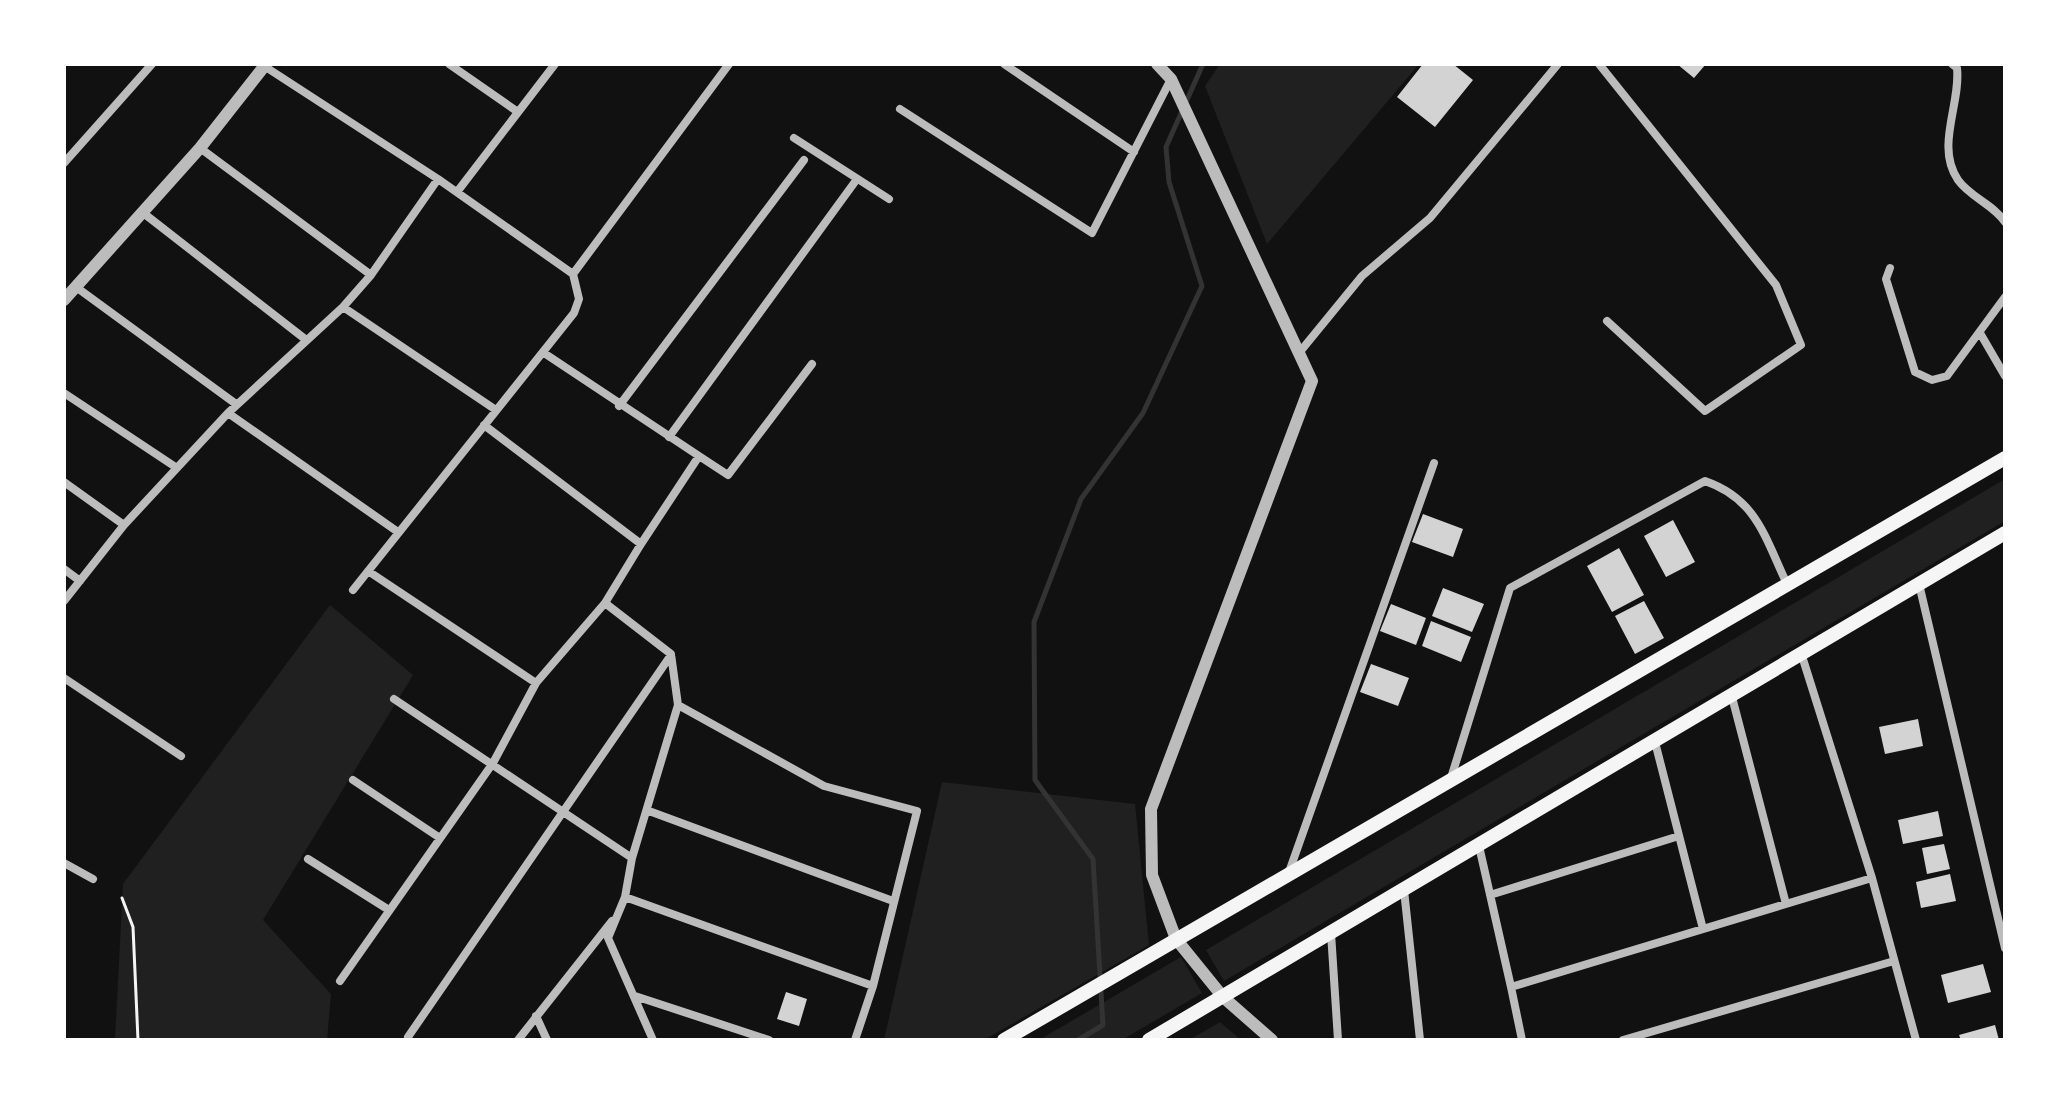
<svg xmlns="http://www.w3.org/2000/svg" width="2069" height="1104" font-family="Raleway,sans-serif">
<rect width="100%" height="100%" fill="#111"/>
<path fill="#202020" d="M1220,64H1419L1267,244L1205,86Z
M2005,479V521L1224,981L1206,950Z
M330,605L413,675L263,920L331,994L327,1040H115L123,884Z
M942,782L1135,804L1149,945L984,1040H884Z
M1181,957L1202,993L1122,1040H1039Z
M1220,1022L1241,1040H1189Z"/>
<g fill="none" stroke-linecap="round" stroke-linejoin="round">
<path stroke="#333" stroke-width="5" d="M1078,1040L1103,1025L1093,859L1035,780L1034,622L1081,499L1143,413L1202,286L1169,182L1166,147L1203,64"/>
</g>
<path fill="#d3d3d3" d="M1423,64H1453L1473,80L1435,127L1397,97Z
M1677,64H1706L1694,78Z
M1423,514L1463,529L1453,557L1412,542Z
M1673,520L1695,562L1666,577L1644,536Z
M1619,548L1644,595L1612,612L1587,566Z
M1443,588L1484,604L1472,632L1432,616Z
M1644,601L1664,638L1635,654L1615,616Z
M1391,604L1426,618L1416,645L1380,631Z
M1431,621L1471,637L1461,662L1422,646Z
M1371,664L1409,678L1398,706L1360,692Z
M1918,719L1923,746L1885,754L1879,727Z
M1938,811L1943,836L1903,844L1898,820Z
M1944,844L1950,869L1927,874L1922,848Z
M1950,874L1956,901L1921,908L1916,882Z
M1983,964L1991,992L1948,1003L1941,975Z
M786,992L807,999L799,1026L777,1019Z
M1995,1025L1999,1040H1961L1959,1035Z"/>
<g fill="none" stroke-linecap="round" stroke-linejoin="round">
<path stroke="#f5f5f5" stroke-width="3" d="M122,898L133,927L138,1040"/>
<path stroke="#bcbcbc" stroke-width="8" d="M261,64L438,179L573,274L579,299L574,313L353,590
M449,64L518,112
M1004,64L1134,152
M1599,64L1776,285L1801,345L1705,411L1607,321
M1952,64L1957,68C1961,104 1935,146 1958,180C1970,197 1994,205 2005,222
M900,109L1092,233L1171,79
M794,138L889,199
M200,148L371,275
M64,163L152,64
M457,192L555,64
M142,212L305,339
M1890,268L1886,279L1915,372L1932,380L1947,376L2005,297
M573,274L729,64
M76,287L236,404
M343,307L496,410
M1980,333L2005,376
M544,353L699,456L641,544
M1299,353L1362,276L1430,218L1558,64
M64,393L177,468
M619,406L804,160
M228,413L398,532
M484,425L641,544L605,603
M669,437L857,179
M699,456L728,475L812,364
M64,482L124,525
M64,569L80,581
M368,571L536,683
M1919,584L2005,948
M64,601L124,525L228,413L343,307L371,275L438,179
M1802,656L1872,878L1916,1040
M64,678L181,756
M1732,697L1786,904
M394,699L632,858
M678,705L824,786L917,811L873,986L855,1040
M1655,742L1703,929
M1451,778L1510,588L1705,481C1757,499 1765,538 1787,584
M353,780L440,838
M649,811L893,901
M1479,846L1511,987L1872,878
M308,859L389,910
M64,863L93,879
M1289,872L1434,463
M1404,890L1420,1040
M1490,895L1679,836
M625,897L873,986
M1331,933L1338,1040
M340,981L493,763L536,683L605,603L671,654L678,705L632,858L625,897L608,938L653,1040
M1511,987L1522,1040
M635,996L769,1040
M536,1016L547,1040
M408,1037L671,655
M518,1040L612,921
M1623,1040L1894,961"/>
<path stroke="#bcbcbc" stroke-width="12" d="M1157,64L1171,79L1312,381L1151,809L1152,875L1176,939L1223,997L1272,1040
M64,300L200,148L266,64"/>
<path stroke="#f5f5f5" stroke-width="14" d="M1004,1040L2005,458
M1149,1040L2005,533"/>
</g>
<rect width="2069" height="1104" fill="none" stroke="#ffffff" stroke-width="132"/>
</svg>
